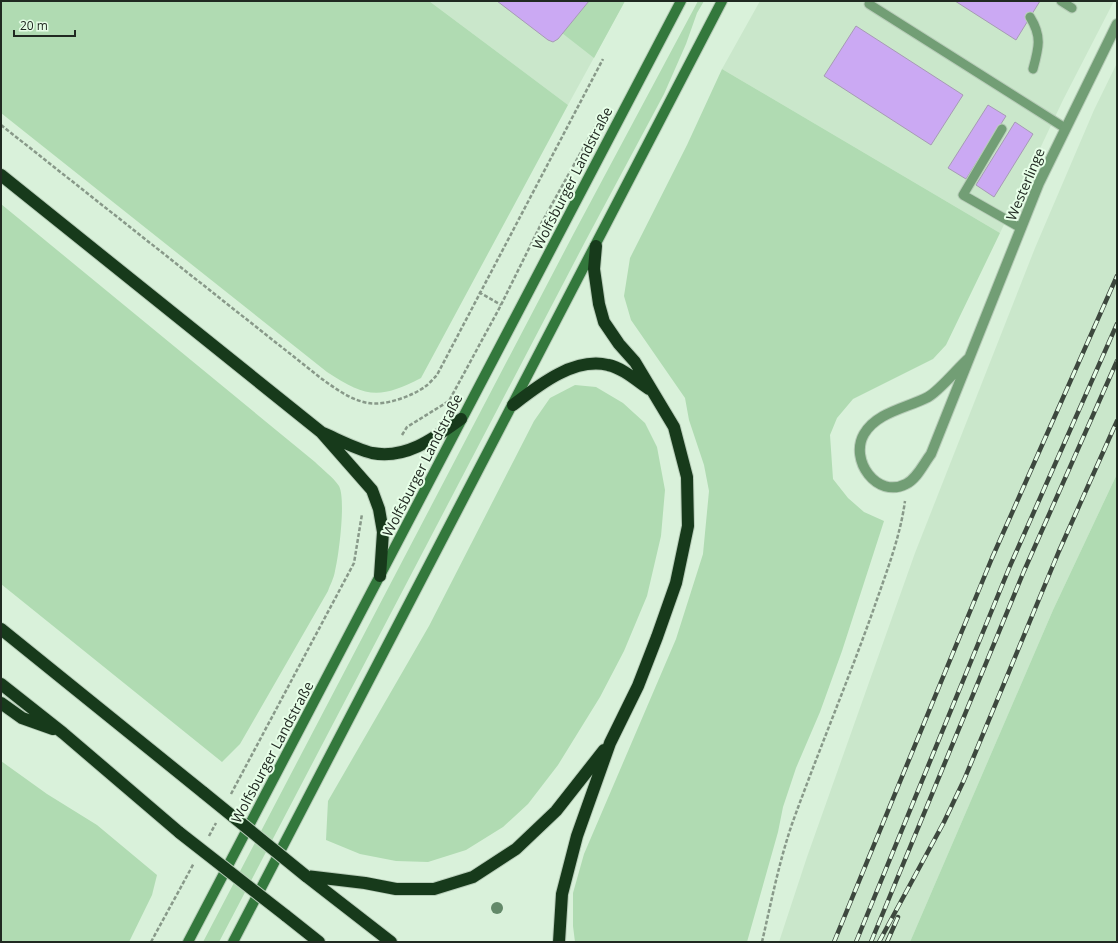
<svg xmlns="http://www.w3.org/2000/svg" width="1118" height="943" font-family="'Open Sans',sans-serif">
<rect width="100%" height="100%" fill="#d9f1da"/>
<path fill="#cae7cb" d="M429,1H625L568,105Z
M760,1H1114L1063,100L1000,233L722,69Z
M1117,63V474L1053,610L910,942H779L807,857L915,553L1035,248L1094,110Z"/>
<path fill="#b0dbb2" d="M1,1H429L568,105L421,378C379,400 365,397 327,372L1,113Z
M589,1H625L594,58L562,33Z
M698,1H704L697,13L686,44L664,94L586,240L219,942H203L574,233Z
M722,69L1000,233L946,345L933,359L853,399L837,418L830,435L833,479L848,498L864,512L884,521L842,651L820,712L796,768L783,807L778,832L747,942H575L573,926V893L584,854L676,639L703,554L709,491L704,465L689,420L685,398L631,320L624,296L630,258L687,145Z
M1,204L315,462C323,470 333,477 339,486C346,499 339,555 335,571C334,578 330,585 328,591L240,744L222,762L1,584Z
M575,385L596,387L623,403L645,423L657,447L665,490L661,536L647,596L624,651L600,697L558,765L528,804L503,827L466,850L428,862L396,861L360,854L326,840L328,801L429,626L534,421L550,398Z
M1117,474V942H910L1053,610Z
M1,761L47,794L97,825L157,875L152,895L129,942H1Z"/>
<path fill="#cba9f3" stroke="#a69bb4" d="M497,1H589L558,39L553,42L548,40Z
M955,1H1040L1016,40Z
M856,26L963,95L931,145L824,76Z
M988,105L1006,116L966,179L948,168Z
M1015,122L1033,134L994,197L976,185Z"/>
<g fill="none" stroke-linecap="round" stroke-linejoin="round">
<defs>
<path id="service" d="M1061,1L1072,8
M869,4L1065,128
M1030,17C1042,36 1039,47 1033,69
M1002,129L963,195L1021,228"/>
<path id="minor" d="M968,359C958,368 939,391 928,397C907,408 877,412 864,434C849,460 877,499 906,484C917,479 924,463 931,454L1039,183L1117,24"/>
<path id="secondary" d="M188,942L681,1
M233,942L722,1"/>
<path id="motorway" d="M1,175L321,432L372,490L379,509L383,532L380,576
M513,405C539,385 574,357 608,365C623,368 637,381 649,389
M323,433C339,440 356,449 372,453C406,460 436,437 461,419
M1,629L204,793
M1,684L63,733L180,833
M1,703L22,718L53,729
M306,876L365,883L396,889H434L473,877L516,849L556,811L604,750
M306,876L391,942
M285,915L319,942
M559,942L562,894L577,836L610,743L638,686L657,637L676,583L688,526L687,477L674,427L635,362L619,344L604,322L599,304L594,269L596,246"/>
</defs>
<use href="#service" stroke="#b8cdb9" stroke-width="11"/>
<use href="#minor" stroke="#b8cdb9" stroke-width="12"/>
<use href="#secondary" stroke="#b8cdb9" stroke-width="12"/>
<use href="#motorway" stroke="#b8cdb9" stroke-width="14"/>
<path stroke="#889989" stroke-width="2.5" stroke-dasharray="4 2" stroke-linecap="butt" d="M1,125L322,379C336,389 351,400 368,403C385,406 413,396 426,386C430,383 434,378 437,375L603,59
M479,292L501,305
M402,435L407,427L449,401L501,305L542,222L604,111
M231,794L354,563L362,514
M209,836L216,823
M151,942L194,863
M762,942C771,903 779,862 792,824C818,752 848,681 874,608C886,573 900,538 905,501"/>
<use href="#service" stroke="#729e75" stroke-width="9"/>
<use href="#minor" stroke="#729e75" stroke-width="10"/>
<use href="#secondary" stroke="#33783c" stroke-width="10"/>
<use href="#motorway" stroke="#173a1b" stroke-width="12"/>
<defs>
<path id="rail" d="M834,942L992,558L1117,276
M856,942L1010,566L1117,324
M871,942L1024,571L1117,361
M879,942L944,822L964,780L1059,551L1117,421
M887,942L898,917"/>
</defs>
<use href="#rail" stroke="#3d483e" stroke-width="4.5"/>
<use href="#rail" stroke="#e6fee7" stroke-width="3" stroke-dasharray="9" stroke-linecap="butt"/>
<defs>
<path id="motorway-bridge" d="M204,793L306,876
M180,833L285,915"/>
</defs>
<use href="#motorway-bridge" stroke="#b8cdb9" stroke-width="14" stroke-linecap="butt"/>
<use href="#motorway-bridge" stroke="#173a1b" stroke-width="12"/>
</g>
<circle fill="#638969" cx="497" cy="908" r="6"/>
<g text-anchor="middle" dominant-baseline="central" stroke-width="4" stroke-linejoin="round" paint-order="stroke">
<g font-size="14" fill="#202921" stroke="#e6fee7">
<text transform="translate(572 178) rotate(-63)">Wolfsburger Landstraße</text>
<text transform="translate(1025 184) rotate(-67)">Westerlinge</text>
<text transform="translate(422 465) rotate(-63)">Wolfsburger Landstraße</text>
<text transform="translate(272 752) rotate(-62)">Wolfsburger Landstraße</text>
</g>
</g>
<rect width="1118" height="943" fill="none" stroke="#202921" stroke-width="4"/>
<path d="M14 30v6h61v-6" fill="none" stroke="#202921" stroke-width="2"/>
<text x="20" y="30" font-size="12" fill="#202921" stroke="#e6fee7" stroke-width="3" paint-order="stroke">20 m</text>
</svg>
